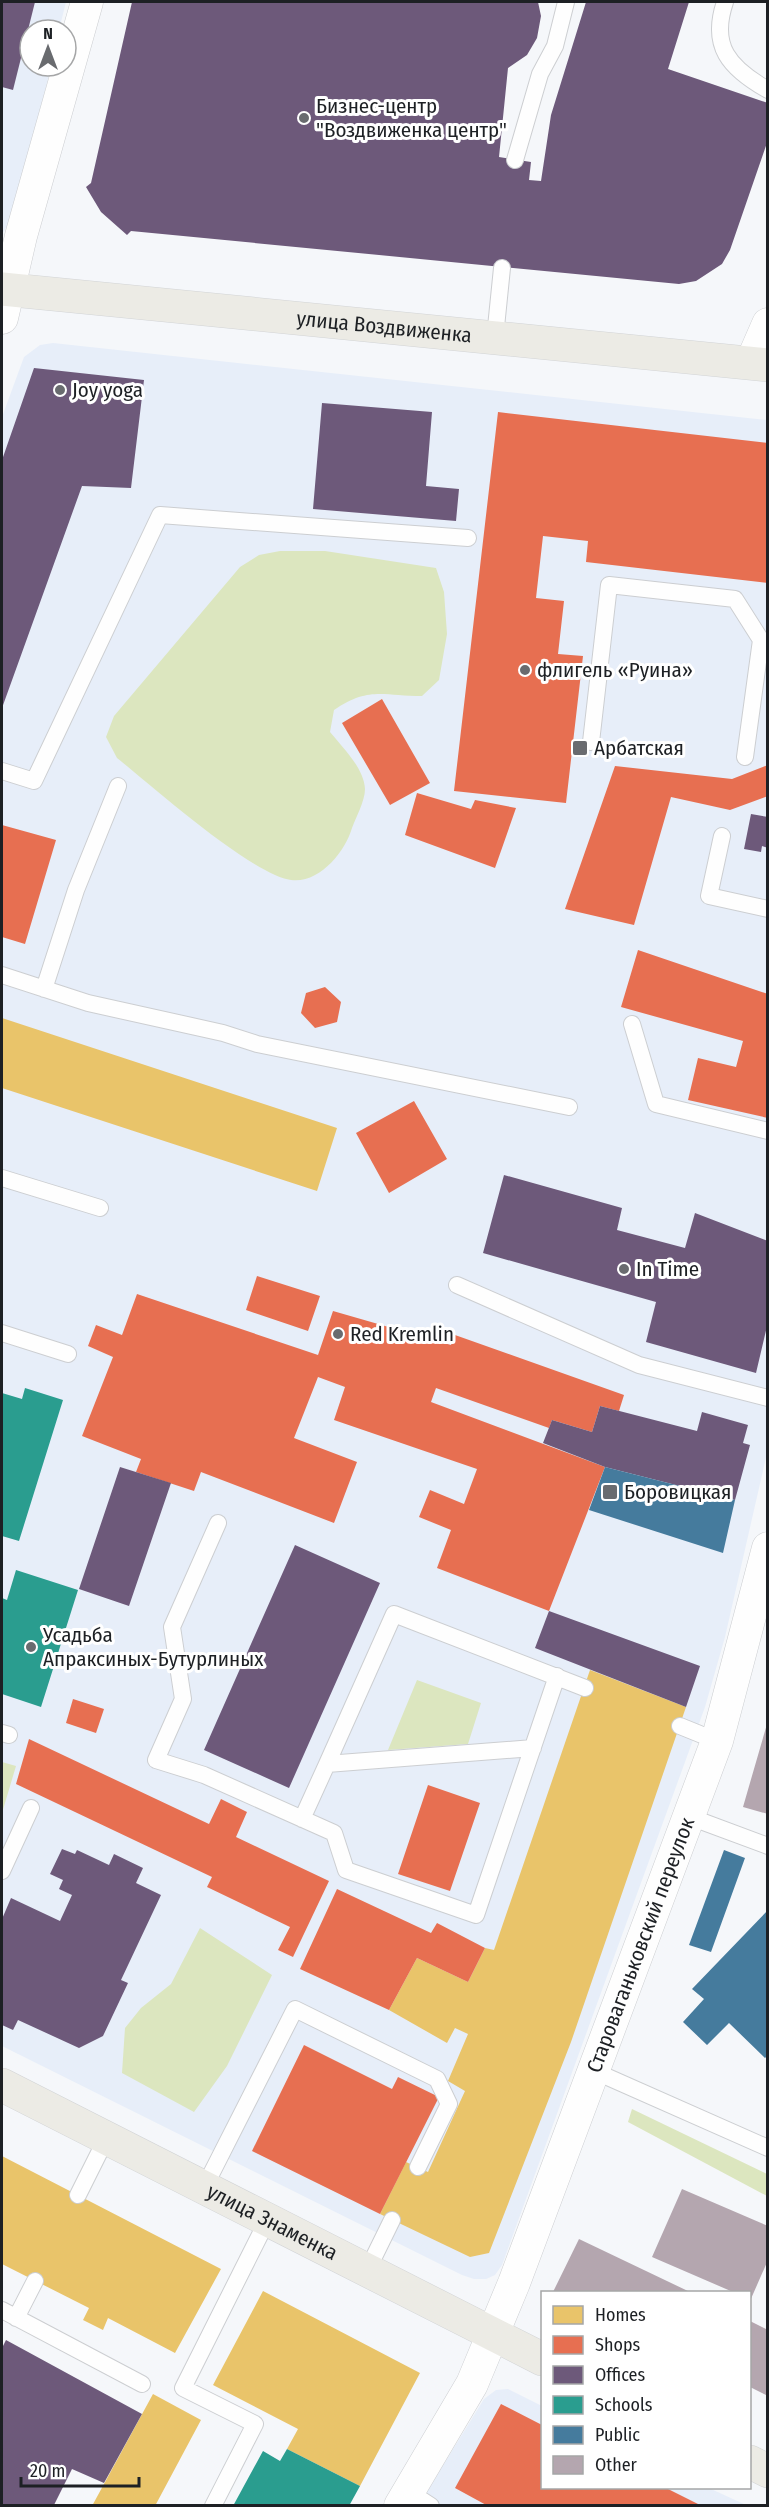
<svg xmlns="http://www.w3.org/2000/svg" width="769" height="2507" font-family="'Fira Sans Condensed',sans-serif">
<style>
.built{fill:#e7eef9}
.green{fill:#dce6bf}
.homes{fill:#e9c46a}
.shops{fill:#e76f51}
.offices{fill:#6d597a}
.schools{fill:#2a9d8f}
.public{fill:#457b9d}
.building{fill:#b4a6af}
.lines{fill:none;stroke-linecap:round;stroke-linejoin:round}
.service-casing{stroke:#ccced1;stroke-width:18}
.minor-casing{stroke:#ccced1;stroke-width:33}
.primary-casing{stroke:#d2d4d6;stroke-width:34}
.service{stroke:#fefefe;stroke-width:16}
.minor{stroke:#fefefe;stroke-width:32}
.primary{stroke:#ecebe5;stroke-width:33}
.poi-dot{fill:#696b6f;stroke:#fff;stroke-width:2}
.labels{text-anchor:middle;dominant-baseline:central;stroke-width:6;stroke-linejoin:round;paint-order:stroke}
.poi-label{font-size:21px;fill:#1d2024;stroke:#fff;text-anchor:start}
.street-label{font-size:21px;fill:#1d2024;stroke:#fff}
</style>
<rect width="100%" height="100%" fill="#f5f7fa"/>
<!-- built -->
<path class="built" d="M2,2H66L59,30H30V66H51L16,212L2,234Z
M53,343L767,420V1453L725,1637L705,1707L502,2265L495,2275L486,2279H474L462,2275L2,2046V417L24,357L40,345Z
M508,2389L542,2406V2488H709L746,2505L418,2506L484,2399L496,2390Z"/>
<!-- green -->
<path class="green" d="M280,551H325L436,568L444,592L447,634L439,680L422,696C383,696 369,686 334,710L330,732C343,748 364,768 365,789C365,801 356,817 352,828C345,852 319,884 291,880C252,875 152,786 117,758L106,737L114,716L240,567L259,555Z
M417,1680L481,1703L468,1744L388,1750Z
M2,1762L16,1766L2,1813Z
M200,1928L272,1975L227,2066L194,2112L122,2073L125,2028L141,2008L171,1984Z
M632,2109L767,2174V2196L628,2122Z"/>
<!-- homes -->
<path class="homes" d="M2,1018L337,1128L317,1191L2,1088Z
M590,1670L686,1707L571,2042L489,2253L470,2257L380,2214L406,2162L428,2172L465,2091L448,2081L468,2034L455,2028L447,2043L389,2010L417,1958L468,1982L485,1948L494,1950Z
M2,2156L221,2269L175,2353L108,2318L103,2330L83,2320L89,2308L2,2264Z
M263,2291L420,2373L360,2486L287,2449L298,2429L213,2385Z
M153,2394L201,2420L155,2506H92Z"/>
<!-- shops -->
<path class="shops" d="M498,412L768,443V583L586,562L588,541L543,536L536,598L564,601L558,654L583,656L566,803L454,791Z
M382,699L430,783L390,805L342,723Z
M768,765V796L730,810L671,797L634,925L565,909L615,766L732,779Z
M417,793L471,809L475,800L516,808L495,868L405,835Z
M2,825L56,840L25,944L2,937Z
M638,950L768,994V1118L688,1100L698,1058L736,1067L743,1041L621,1007Z
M325,987L341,1002L337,1022L315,1028L301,1013L306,993Z
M414,1101L447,1159L389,1193L356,1133Z
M257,1276L320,1296L308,1331L246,1310Z
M137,1294L318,1355L333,1311L451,1345L455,1335L624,1395L619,1411L600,1406L592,1432L552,1420L549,1428L436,1388L431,1402L605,1467L549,1611L437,1568L451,1530L419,1517L430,1490L464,1504L477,1469L334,1420L345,1387L318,1377L294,1438L357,1462L334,1523L201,1472L194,1491L136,1472L141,1459L82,1436L113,1357L88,1346L96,1325L122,1335Z
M73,1699L104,1709L96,1733L66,1723Z
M29,1739L209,1824L221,1799L247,1812L236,1837L329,1881L293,1957L278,1950L290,1927L207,1887L212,1877L16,1784Z
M428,1785L480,1803L450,1891L398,1874Z
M337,1889L431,1933L437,1923L485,1948L468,1982L417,1958L389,2010L300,1969Z
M304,2045L392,2089L398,2077L439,2097L380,2214L252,2151Z
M501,2404L542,2425V2488H666L702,2506H488L455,2488Z"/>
<!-- offices -->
<path class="offices" d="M2,2H35L13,90L2,87Z
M132,2H538L541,16L537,38L527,55L508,68L499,157L531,162L529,180L541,181L551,115L586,2H689L668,69L768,103V140L730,250L722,264L696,281L679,284L131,231L127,235L101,212L86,187L91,183Z
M34,368L144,380L131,488L82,486L2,708V460Z
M322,403L432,412L426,486L459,489L456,521L313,509Z
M751,814L768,817V848L762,846L761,852L744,849Z
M504,1175L622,1208L617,1230L685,1248L695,1213L768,1241V1322L756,1373L646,1342L656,1302L483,1253Z
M600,1406L697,1431L702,1412L748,1425L743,1443L750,1445L735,1500L605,1467L543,1443L552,1420L592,1432Z
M120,1467L171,1483L129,1606L79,1589Z
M295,1545L380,1583L289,1788L204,1750Z
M549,1611L700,1666L686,1707L535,1648Z
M62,1849L75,1854L77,1850L109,1865L114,1854L143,1868L136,1883L161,1895L121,1980L128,1983L103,2036L79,2048L18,2020L13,2030L2,2025V1919L11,1898L60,1921L72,1895L59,1889L63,1880L50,1874Z
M6,2340L142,2414L104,2483L72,2469L54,2505H2V2348Z"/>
<!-- schools -->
<path class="schools" d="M25,1388L63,1400L19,1541L2,1536V1393L22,1399Z
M16,1570L78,1590L41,1707L2,1694V1598L7,1600Z
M287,2449L360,2486L349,2506H233L263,2451L280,2461Z"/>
<!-- public -->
<path class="public" d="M605,1467L735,1500L723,1553L589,1510Z
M724,1850L745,1858L711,1952L689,1945Z
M768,1910V2055L765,2058L729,2023L707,2045L683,2022L704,1999L692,1989Z"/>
<!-- building -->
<path class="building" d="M767,1724H768V1814L743,1807Z
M682,2189L768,2226V2260L750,2301V2292H733L652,2257Z
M579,2239L690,2292H553Z
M750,2321L768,2330V2396L750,2387Z"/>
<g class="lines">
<defs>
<path id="service" d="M725,2C710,46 729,68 768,90
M515,160L540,74L555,46L566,2
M495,337L502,268
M591,742L609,585L735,599L761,640L768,641
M745,757L761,640
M2,771L34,781L160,515L468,538
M722,836L709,896L768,909
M2,975L88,1003L223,1033L257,1044L569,1107
M44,989L76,890L118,786
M632,1024L656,1104L768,1131
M2,1178L100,1208
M457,1285L639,1365L768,1398
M2,1333L68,1354
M218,1523L172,1627L183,1699L156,1760L204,1775L334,1833L346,1870L476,1915L557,1676
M680,1726L717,1741
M2,1733L9,1735
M327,1764L394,1614L585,1688
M690,1817L768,1846
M302,1819L327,1764L533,1748
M2,1871L31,1808
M594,2071L768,2148
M204,2188L295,2009L437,2079L449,2104L418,2167
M78,2195L106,2139
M367,2271L392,2220
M2,2310L142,2384
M16,2318L35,2281
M408,2491L431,2506
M213,2506L255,2424L183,2388L267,2221"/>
<g id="minor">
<path d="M2,318L21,236L87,2"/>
<path d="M751,363L768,324"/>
<path id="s1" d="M400,2506L472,2384L514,2283L717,1741L768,1548"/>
</g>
<g id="primary">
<path id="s2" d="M2,289L768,365"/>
<path id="s3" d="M2,2085L542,2359"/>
<path d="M750,2462L768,2471"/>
</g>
</defs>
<!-- service casing -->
<use href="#service" class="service-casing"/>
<!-- minor casing -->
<use href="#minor" class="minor-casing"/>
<!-- primary casing -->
<use href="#primary" class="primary-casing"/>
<!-- service -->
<use href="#service" class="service"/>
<!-- minor -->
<use href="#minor" class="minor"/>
<!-- primary -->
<use href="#primary" class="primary"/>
</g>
<!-- markers -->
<g class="poi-dot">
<circle cx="304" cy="118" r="6"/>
<circle cx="60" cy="390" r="6"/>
<circle cx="525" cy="670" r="6"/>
<rect x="572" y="740" width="16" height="16" rx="3"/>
<circle cx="624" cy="1269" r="6"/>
<circle cx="338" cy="1334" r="6"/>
<rect x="602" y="1484" width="16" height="16" rx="3"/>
<circle cx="31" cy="1647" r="6"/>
</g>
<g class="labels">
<!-- poi labels -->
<g class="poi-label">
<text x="316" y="106">Бизнес-центр<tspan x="316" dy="24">"Воздвиженка центр"</tspan></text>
<text x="72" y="390">Joy yoga</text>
<text x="537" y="670">флигель «Руина»</text>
<text x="594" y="748">Арбатская</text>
<text x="636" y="1269">In Time</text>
<text x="350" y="1334">Red Kremlin</text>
<text x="624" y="1492">Боровицкая</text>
<text x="43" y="1635">Усадьба<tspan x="43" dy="24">Апраксиных-Бутурлиных</tspan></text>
</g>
<!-- street labels -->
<g class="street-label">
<text stroke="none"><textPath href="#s2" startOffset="384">улица Воздвиженка</textPath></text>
<text stroke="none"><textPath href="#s1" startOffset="612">Староваганьковский переулок</textPath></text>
<text stroke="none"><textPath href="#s3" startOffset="303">улица Знаменка</textPath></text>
</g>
</g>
<!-- border -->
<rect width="769" height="2507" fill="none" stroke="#1d2024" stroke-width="6"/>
<!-- legend -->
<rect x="541" y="2291" width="210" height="198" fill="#ffffff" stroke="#a5a6a7" stroke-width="1.5"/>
<rect x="553" y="2306" width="30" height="18" fill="#e9c46a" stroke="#a5a6a7" stroke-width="1.5"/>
<text x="595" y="2321" font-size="18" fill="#1d2024">Homes</text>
<rect x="553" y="2336" width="30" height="18" fill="#e76f51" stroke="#a5a6a7" stroke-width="1.5"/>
<text x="595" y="2351" font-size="18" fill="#1d2024">Shops</text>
<rect x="553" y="2366" width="30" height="18" fill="#6d597a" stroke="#a5a6a7" stroke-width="1.5"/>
<text x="595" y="2381" font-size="18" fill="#1d2024">Offices</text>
<rect x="553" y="2396" width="30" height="18" fill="#2a9d8f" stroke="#a5a6a7" stroke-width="1.5"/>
<text x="595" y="2411" font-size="18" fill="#1d2024">Schools</text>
<rect x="553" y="2426" width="30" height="18" fill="#457b9d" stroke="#a5a6a7" stroke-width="1.5"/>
<text x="595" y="2441" font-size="18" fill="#1d2024">Public</text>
<rect x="553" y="2456" width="30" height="18" fill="#b4a6af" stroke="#a5a6a7" stroke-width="1.5"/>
<text x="595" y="2471" font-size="18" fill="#1d2024">Other</text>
<!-- north arrow -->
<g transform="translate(48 48)"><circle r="28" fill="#ffffff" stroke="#a5a6a7" stroke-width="1.5"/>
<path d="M0-4.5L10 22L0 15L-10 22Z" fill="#696b6f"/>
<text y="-9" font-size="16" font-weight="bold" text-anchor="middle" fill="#1d2024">N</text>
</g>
<!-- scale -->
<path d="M21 2477v9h118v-9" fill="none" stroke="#1d2024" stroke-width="3"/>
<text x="30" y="2477" font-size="18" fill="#1d2024" stroke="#ffffff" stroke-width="4.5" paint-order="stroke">20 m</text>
</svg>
